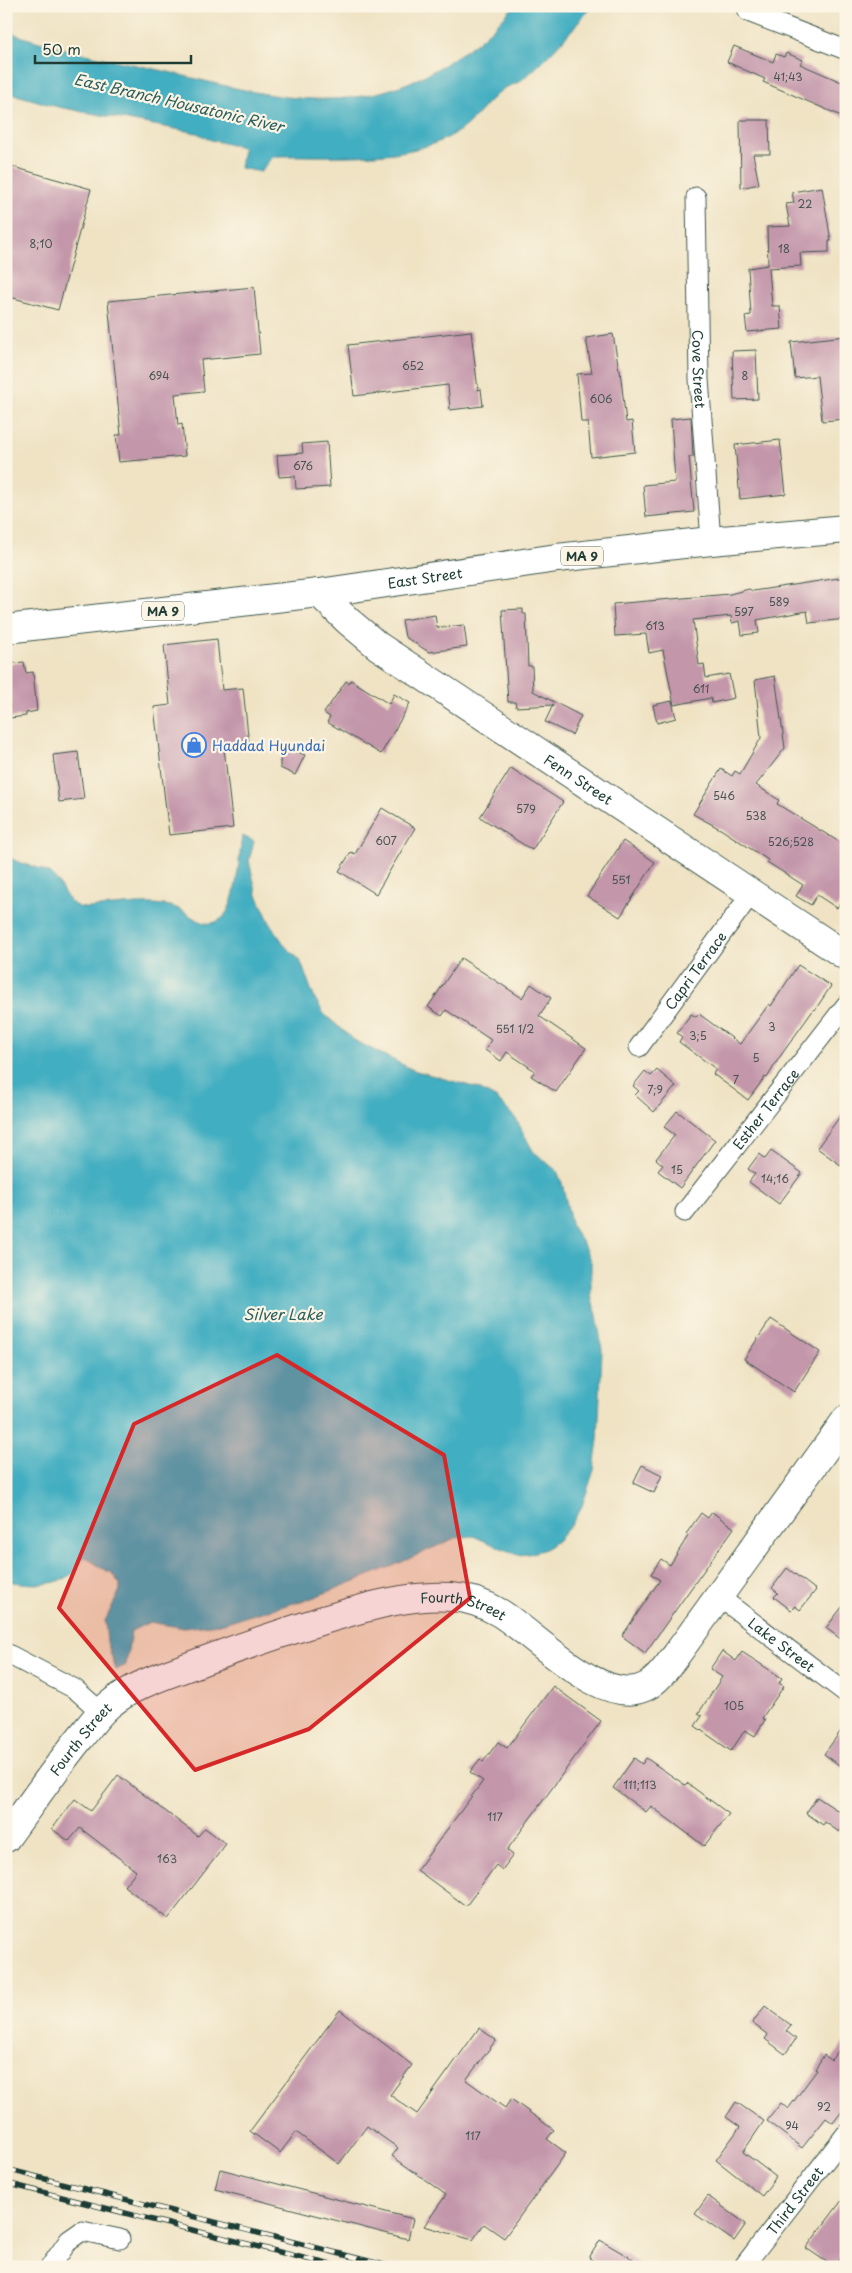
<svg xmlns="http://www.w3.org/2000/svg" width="852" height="2273" font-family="'Playpen Sans',sans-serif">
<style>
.water{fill:#43aec1;stroke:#31767a}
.building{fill:#c396aa}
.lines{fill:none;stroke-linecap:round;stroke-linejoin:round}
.street-casing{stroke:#3e564a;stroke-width:21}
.secondary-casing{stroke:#3e564a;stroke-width:30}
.highway-casing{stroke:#3e564a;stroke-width:30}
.street{stroke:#fff;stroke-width:19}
.secondary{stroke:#fff;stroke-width:28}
.highway{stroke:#fff;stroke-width:28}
.rail-casing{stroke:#1f3d34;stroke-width:5.5}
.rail{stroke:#fcf5e5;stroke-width:4;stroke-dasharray:11;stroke-linecap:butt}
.marked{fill:#d62828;fill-opacity:0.2;stroke:#d62828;stroke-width:4;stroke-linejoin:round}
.labels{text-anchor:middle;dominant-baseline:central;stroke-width:4.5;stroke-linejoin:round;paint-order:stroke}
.number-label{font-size:11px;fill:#485352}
.shield{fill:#fcf5e5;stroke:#617469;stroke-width:1}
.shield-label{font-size:12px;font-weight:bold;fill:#1f3d34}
.street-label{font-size:14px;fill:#1f3d34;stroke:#fcf5e5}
.shop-label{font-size:14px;fill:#366cbe;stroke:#fcf5e5;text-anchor:start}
.water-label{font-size:15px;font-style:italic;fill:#2a5f5e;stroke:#fcf5e5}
</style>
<rect width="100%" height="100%" fill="#fcf5e5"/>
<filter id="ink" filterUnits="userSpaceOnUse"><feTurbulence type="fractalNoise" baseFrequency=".02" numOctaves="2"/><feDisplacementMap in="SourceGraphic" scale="10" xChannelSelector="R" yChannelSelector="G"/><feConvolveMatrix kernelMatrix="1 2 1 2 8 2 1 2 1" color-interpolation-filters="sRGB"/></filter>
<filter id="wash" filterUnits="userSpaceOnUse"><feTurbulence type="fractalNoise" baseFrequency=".0096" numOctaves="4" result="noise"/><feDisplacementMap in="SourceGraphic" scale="20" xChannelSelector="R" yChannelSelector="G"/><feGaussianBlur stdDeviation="1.12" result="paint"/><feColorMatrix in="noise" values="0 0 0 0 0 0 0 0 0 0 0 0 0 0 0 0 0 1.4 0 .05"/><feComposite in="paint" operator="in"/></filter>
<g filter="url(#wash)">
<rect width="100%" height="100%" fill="#efe3c4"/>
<!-- water -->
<path class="water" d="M514,6H592C575,27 539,69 517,83C513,85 507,86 503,89C487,101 476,119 459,131C412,163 334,155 279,156L271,158L261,172L240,168L243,149L241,147L211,140L197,133L58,107L6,92V31C57,50 110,59 164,71C264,95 350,123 445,64C457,56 471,48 482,38C494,28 504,17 514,6Z
M242,836L254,841L249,861L257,895L271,925L286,947L300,960L314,997L324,1014L354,1040L413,1070L477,1088L497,1099L516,1119L533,1151L557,1171L562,1183L572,1227L583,1244L591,1262V1296L597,1315L602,1350L598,1440L594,1470L582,1506L571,1525L558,1540L546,1549L528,1554L518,1555L473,1536L455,1538L393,1566L312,1598L219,1624L184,1628L150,1622L131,1631L126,1665L116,1670L107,1642L105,1621L120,1590V1584L111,1572C100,1570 94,1560 84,1558C80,1563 77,1570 72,1574C55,1588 26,1584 6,1581V854C19,867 36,864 50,874C62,882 65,903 79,907C85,909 93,907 98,907C122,906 146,901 170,906C188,909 202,933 221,919C237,907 239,857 242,836Z"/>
<g id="blocks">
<!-- building -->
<path class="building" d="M734,46L773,62L776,54L784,57L786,53L803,60L800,64L846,84V118L763,82L765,79L727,62Z
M740,120H769L770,154H753L759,184L741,188Z
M6,165L91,189L58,310L6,296Z
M822,187L831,241H829V252L800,253L801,266L769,268L772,306H780L782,329L747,332L745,316L751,315L748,268L768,265L767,227L790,226L786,204L794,203L792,192Z
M254,287L260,354L201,360L204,391L175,394L178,425L182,424L185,456L119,462L116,435H121L108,301Z
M471,331L478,390L481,389L483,406L450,410L448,385L354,396L348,345Z
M613,334L619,370H620L626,422L632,421L635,452L591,457L588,422H581L577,374L592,373L586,338Z
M846,336V419L822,421L817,376L795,378L791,342Z
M756,350L758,399L734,400L732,351Z
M691,417L693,457H689L694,512L646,517L643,485L675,482L671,419Z
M780,440L786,494L740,499L735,445Z
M327,442L330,487L296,489L295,476L279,477L277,455L303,453L302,444Z
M846,577V619L809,623L807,611L757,620L759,633L742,635L740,621L732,623L731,616L693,620L699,665L704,664L706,678L729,674L734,698L712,703L711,698L674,705L663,650L649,653L646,634L615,636L613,604L730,594L749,589L753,591Z
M523,609V614H526L528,666H532L533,691L581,716L572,735L545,722L553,705L516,707L515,702H508L502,610Z
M435,615L437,628L464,625L467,647L429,652L405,637L402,620Z
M217,639L222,690L243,688L249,745L224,748L233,828L169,835L154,707L170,705L164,645Z
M24,662L26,673L33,672L37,711L26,713V716L10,718L6,664Z
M775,676L785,748L756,785L779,800L777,804L846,846V894L837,908L817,895L811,905L796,896L803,885L767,862L768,860L722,830L693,814L721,769L732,776L735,771L740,774L761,738L755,680Z
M351,680L389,704L394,694L410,703L381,754L327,722L330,717L324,713L346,681L349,683Z
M672,701L676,718L657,723L653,705Z
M286,747L305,755L295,775L280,768V761Z
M78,752L84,799L59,802L53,755Z
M511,768L563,802L532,850L480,817Z
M382,808L415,828L376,894L339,871L351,852L355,854Z
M623,841L655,862L620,917L587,896Z
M461,958L522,998L531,984L551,998L539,1016L586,1048L556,1092L531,1076L535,1071L507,1052L501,1061L485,1050L491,1040L446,1010L442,1016L428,1007Z
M798,965L831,986L815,1010L814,1009L779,1058L767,1078L765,1077L748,1100L713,1074L716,1069L679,1042L682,1037L677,1033L691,1014L696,1017L699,1014L740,1044L769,1004L771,1006Z
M657,1070L676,1086L654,1112L635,1095L639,1091L633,1086L645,1071L651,1076Z
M846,1108V1169L817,1148Z
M677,1111L715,1140L680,1188L658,1171L663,1165L656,1159L675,1135L664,1127Z
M771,1151L802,1173L779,1204L749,1182L755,1174L748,1169L759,1154L765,1159Z
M771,1319L820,1352L794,1392L744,1359Z
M642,1465L662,1475L654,1493L633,1483Z
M712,1512L734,1528L645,1653L622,1636L660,1580L651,1574L661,1559L670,1565L688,1536L686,1534L701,1513L708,1518Z
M787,1568L816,1590L800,1610L795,1606L791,1610L774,1597L778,1593L772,1588Z
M846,1602V1643L826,1628Z
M722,1651L736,1661L742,1652L782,1678L779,1683L784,1686L762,1718L765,1720L755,1736L745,1730L731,1751L695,1726L702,1716L698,1714L722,1677L710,1669Z
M553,1686L601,1721L507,1850L513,1855L502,1870L496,1865L466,1906L417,1870L483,1781L470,1772L480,1759L483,1762L498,1742L507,1748Z
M846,1724V1770L824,1754Z
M634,1758L642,1764L646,1758L685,1785L687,1783L729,1814L704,1846L651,1806L646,1812L613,1788Z
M118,1775L198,1836L205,1828L226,1844L168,1919L124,1886L136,1871L80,1828L69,1841L52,1829L75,1799L91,1811Z
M817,1797L846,1816V1822L839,1832L825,1822L823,1825L806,1813Z
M765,2006L791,2025L786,2031L796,2039L785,2054L765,2039L768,2035L752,2023Z
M340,2010L412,2065L390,2095L417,2114L479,2028L496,2040L466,2080L505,2108L511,2099L554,2130L547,2139L566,2153L504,2238L484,2224L473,2240L424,2226L446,2195L392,2156L398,2148L367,2126L339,2164L296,2132L280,2153L250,2131Z
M846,2041V2106L833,2123L826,2118L802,2148L767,2121L781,2103L788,2109L817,2070L815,2069L824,2055L831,2060Z
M736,2102L764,2121L743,2152L776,2177L762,2196L716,2160L740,2127L726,2117Z
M220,2169L413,2219L408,2239L215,2189Z
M846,2195V2249L834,2267L806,2248Z
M708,2196L746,2224L734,2241L695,2214Z
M600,2240L646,2267H603L589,2258Z"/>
</g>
</g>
<g filter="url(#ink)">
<use href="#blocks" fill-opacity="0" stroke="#3e564a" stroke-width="1"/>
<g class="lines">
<defs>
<g id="street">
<path d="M748,12L846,50"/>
<path id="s1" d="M696,197L699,379L711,541"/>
<path id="s2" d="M639,1047L751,894"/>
<path id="s3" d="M685,1212L846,1005"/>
<path id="s4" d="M718,1596L846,1693"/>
<path d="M6,1653L75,1689L101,1712"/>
<path d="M50,2267L69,2240L82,2231L120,2239"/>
<path id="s5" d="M743,2267L846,2134"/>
</g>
<g id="secondary">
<path id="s6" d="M319,593L348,621L378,646L846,956"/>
<path id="s7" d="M6,1838C31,1804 54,1770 80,1738C89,1727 98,1714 109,1705C135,1683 172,1673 203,1661C241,1647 279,1634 317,1622C360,1609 406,1594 451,1597C468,1598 485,1604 500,1613C536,1635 604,1710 647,1686C660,1679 668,1665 677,1654L846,1420"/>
</g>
<g id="highway">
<path id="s8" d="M6,629L319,593L557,558L711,541L846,529"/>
</g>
</defs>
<!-- street casing -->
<use href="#street" class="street-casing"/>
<!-- secondary casing -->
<use href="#secondary" class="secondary-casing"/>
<!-- highway casing -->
<use href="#highway" class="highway-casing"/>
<!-- street -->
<use href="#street" class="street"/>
<!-- secondary -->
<use href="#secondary" class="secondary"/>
<!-- highway -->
<use href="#highway" class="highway"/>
<defs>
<path id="rail" d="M6,2169L392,2267
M6,2183L339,2267"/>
</defs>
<!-- rail casing -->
<use href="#rail" class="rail-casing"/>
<!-- rail -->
<use href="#rail" class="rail"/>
</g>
</g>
<!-- marked area -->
<path class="marked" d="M277,1355L444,1455L470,1598L309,1729L195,1770L59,1608L134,1424Z"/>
<!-- icons -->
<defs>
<symbol id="shop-ring" viewBox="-11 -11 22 22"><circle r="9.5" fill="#fcf5e5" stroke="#3f7fe0" stroke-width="1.5"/><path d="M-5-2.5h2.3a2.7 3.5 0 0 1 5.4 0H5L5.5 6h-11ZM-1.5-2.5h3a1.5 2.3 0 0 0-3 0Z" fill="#3f7fe0"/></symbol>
</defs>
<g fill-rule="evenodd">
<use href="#shop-ring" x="180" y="731" width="28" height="28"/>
</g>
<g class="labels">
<!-- number labels -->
<g class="number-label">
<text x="788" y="76">41;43</text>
<text x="805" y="203">22</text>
<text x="41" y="243">8;10</text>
<text x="784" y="248">18</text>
<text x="413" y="365">652</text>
<text x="159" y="375">694</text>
<text x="745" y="375">8</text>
<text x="601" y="398">606</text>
<text x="303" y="465">676</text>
<text x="779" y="601">589</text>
<text x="744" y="611">597</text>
<text x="655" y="625">613</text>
<text x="701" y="688">611</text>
<text x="724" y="795">546</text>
<text x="526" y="808">579</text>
<text x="756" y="815">538</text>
<text x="386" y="840">607</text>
<text x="791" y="841">526;528</text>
<text x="621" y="879">551</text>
<text x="772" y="1026">3</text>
<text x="515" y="1028">551 1/2</text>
<text x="698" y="1035">3;5</text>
<text x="756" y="1057">5</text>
<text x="736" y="1079">7</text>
<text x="655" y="1089">7;9</text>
<text x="677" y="1169">15</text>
<text x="775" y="1178">14;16</text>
<text x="734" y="1705">105</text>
<text x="640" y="1784">111;113</text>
<text x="495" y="1816">117</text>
<text x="167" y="1858">163</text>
<text x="824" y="2106">92</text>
<text x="792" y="2125">94</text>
<text x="473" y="2135">117</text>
</g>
<!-- shield labels -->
<g class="shield">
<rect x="561" y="546.5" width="42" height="19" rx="4"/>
<rect x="142" y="601.5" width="42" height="19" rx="4"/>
</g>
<g class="shield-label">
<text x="582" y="556">MA 9</text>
<text x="163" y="611">MA 9</text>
</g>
<!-- street labels -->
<g class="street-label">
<text stroke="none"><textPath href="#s1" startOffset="172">Cove Street</textPath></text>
<text stroke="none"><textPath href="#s8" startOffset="422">East Street</textPath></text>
<text stroke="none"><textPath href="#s6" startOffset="320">Fenn Street</textPath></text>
<text stroke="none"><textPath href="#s2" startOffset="95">Capri Terrace</textPath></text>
<text stroke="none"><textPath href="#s3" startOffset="131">Esther Terrace</textPath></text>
<text stroke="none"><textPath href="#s7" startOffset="544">Fourth Street</textPath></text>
<text stroke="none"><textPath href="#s4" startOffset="80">Lake Street</textPath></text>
<text stroke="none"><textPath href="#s7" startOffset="124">Fourth Street</textPath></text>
<text stroke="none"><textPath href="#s5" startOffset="84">Third Street</textPath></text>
</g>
<!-- shop labels -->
<g class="shop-label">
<text x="212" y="745">Haddad Hyundai</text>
</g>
<!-- water labels -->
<g class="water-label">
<text transform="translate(179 102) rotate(13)">East Branch Housatonic River</text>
<text x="283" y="1313">Silver Lake</text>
</g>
</g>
<!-- margin -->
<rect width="852" height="2273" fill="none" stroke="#fcf5e5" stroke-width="25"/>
<!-- scale -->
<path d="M35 55v8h156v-8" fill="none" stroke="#1f3d34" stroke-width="2.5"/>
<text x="42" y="55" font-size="15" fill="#1f3d34" stroke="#fcf5e5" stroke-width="4" paint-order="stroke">50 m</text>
</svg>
